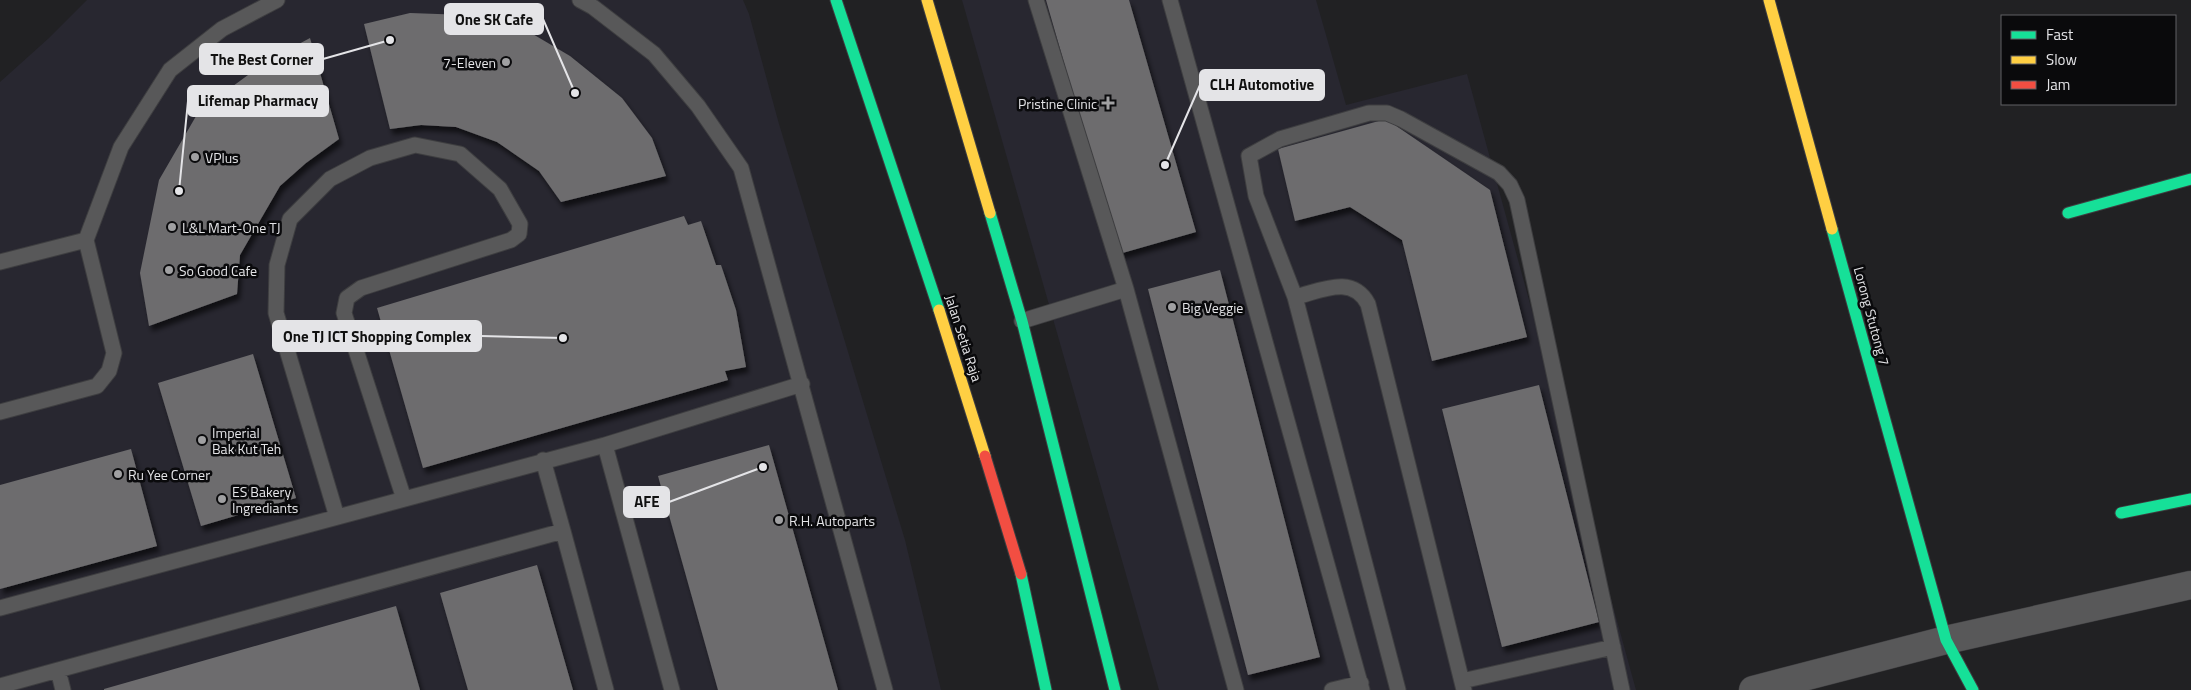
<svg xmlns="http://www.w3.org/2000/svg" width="2191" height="690" font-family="'Titillium Web',sans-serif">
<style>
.built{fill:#282730}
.building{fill:#6d6c6e;filter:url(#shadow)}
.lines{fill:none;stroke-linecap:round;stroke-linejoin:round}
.lane-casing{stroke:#3e3e40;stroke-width:17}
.street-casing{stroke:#3e3e40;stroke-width:29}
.fast-casing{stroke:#3e3e40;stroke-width:13}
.slow-casing{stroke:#3e3e40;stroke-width:13}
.jam-casing{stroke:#3e3e40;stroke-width:13}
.lane{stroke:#585859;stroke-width:15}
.street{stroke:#585859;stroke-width:28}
.fast{stroke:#16e098;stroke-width:11}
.slow{stroke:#ffcf43;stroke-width:11}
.jam{stroke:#f24e42;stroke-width:11}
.poi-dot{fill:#a0a0a2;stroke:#0a0a0c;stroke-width:2}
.labels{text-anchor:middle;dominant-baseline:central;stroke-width:5;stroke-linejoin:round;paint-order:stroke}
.poi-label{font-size:14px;fill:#e4e4e7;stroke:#0a0a0c;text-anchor:start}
.street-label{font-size:14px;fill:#e4e4e7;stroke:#0a0a0c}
.leader{fill:none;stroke:#e4e4e7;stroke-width:2}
.callout-dot{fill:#e4e4e7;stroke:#0a0a0c;stroke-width:2}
.callout{fill:#e4e4e7;stroke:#e4e4e7;stroke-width:2}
.callout-label{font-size:15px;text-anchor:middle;font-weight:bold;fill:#111}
</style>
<defs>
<filter id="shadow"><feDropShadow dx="3" dy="5.5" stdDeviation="2.5" flood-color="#0009"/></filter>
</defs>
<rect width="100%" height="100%" fill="#212123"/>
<!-- built -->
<path class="built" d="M87,0H743L749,14L779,124L905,540L941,690H0V82L49,38Z
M962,0H1316L1346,105L1467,74L1636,690H1159Z"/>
<!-- building -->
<path class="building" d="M1046,0H1129L1196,232L1119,254Z
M410,13L465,15L514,23L570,56L622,98L652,138L666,176L561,202L539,171L497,142L456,127L421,125L390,129L364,24Z
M310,38L339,139L306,163L280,186L240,255L237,294L149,326L140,273L159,180L199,111L267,61Z
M1386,119L1490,190L1527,337L1432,361L1402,240L1350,207L1295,221L1278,149Z
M684,216L688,225L701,221L716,265H721L736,310L746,367L725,371L728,380L423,468L377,308Z
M1220,270L1320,657L1248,675L1148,289Z
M253,354L296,498L201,526L158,383Z
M1539,385L1599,622L1502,647L1442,409Z
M769,445L838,690H718L658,476Z
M131,449L157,546L0,589V485Z
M537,565L573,690H468L440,593Z
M396,606L420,690H104V689Z"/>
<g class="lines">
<defs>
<path id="lane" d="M580,0L593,7L654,54L698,106L741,168L885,690
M1036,0L1126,289L1236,690
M1170,0L1362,690
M0,262L86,240
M1295,297C1321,291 1352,274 1368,304L1464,690
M1022,321L1126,289
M0,412L97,386L109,371L114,353L86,240L121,147L170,70L222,29L277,0
M605,445L672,690
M543,460L563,531
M337,517L276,313L277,265L290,219L330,179L370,158L415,145L460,154L500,189L520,224L519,234L511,240L361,288L347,298L344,313L404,499
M0,608L605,445L802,384
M58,670L63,690
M1462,681L1613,647
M0,686L563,531L606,690
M1332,690L1361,683
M1398,690L1295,297L1256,196L1249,156L1280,139L1369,113H1387L1401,119L1499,173L1510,185L1517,200L1622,690"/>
<path id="street" d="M1753,690L1946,640L2191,585"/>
<path id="fast" d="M836,0L939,310
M990,213L1022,321L1115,690
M2068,213L2191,179
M1832,229L1946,640L1973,690
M2121,513L2191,499
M1021,574L1046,690"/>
<path id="slow" d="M927,0L990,213
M1769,0L1832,229
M939,310L985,456"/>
<path id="jam" d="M985,456L1021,574"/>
</defs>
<!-- lane casing -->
<use href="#lane" class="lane-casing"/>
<!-- street casing -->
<use href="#street" class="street-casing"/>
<!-- fast casing -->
<use href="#fast" class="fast-casing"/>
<!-- slow casing -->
<use href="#slow" class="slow-casing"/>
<!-- jam casing -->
<use href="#jam" class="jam-casing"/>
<!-- lane -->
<use href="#lane" class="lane"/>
<!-- street -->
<use href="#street" class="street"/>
<!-- fast -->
<use href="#fast" class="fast"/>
<!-- slow -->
<use href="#slow" class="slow"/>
<!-- jam -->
<use href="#jam" class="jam"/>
</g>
<!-- markers -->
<g class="poi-dot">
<circle cx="506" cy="62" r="5"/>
<path d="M1105.5 95.5h5v5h5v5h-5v5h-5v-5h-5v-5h5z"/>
<circle cx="195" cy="157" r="5"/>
<circle cx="172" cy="227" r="5"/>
<circle cx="169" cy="270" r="5"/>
<circle cx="1172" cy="307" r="5"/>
<circle cx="202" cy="440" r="5"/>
<circle cx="118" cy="474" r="5"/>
<circle cx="222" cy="499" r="5"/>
<circle cx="779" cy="520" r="5"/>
</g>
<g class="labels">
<!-- poi labels -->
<g class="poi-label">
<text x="496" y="62" text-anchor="end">7-Eleven</text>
<text x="1097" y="103" text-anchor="end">Pristine Clinic</text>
<text x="205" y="157">VPlus</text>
<text x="182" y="227">L&amp;L Mart-One TJ</text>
<text x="179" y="270">So Good Cafe</text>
<text x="1182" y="307">Big Veggie</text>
<text x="212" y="432">Imperial<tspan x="212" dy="16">Bak Kut Teh</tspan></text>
<text x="128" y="474">Ru Yee Corner</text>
<text x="232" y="491">ES Bakery<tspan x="232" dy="16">Ingrediants</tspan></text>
<text x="789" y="520">R.H. Autoparts</text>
</g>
<!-- street labels -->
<g class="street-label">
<text transform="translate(1872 316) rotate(75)">Lorong Stutong 7</text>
<text transform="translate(964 338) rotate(72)">Jalan Setia Raja</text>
</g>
</g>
<!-- callouts -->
<path class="leader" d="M575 93L543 19M390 40L323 59M1165 165L1200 85M179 191L188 101M563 338L481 336M763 467L669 502"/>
<g class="callout-dot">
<circle cx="575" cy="93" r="5"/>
<circle cx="390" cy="40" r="5"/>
<circle cx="1165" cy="165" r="5"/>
<circle cx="179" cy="191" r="5"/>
<circle cx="563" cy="338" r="5"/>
<circle cx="763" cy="467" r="5"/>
</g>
<g class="callout">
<rect x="445" y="4" width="98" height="30" rx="5"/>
<rect x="200" y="44" width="123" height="30" rx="5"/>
<rect x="1200" y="70" width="124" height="30" rx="5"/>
<rect x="188" y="86" width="140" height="30" rx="5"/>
<rect x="273" y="321" width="208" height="30" rx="5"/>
<rect x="624" y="487" width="45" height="30" rx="5"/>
</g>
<g class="callout-label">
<text x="494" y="25">One SK Cafe</text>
<text x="262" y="65">The Best Corner</text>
<text x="1262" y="90">CLH Automotive</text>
<text x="258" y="106">Lifemap Pharmacy</text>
<text x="377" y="342">One TJ ICT Shopping Complex</text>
<text x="647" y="507">AFE</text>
</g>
<!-- legend -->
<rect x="2001" y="15" width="175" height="90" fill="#0a0a0c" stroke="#616164"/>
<rect x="2011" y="31" width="25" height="8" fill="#16e098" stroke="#616164"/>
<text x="2046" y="40" font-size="15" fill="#e4e4e7">Fast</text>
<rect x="2011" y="56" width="25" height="8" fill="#ffcf43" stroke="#616164"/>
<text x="2046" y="65" font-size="15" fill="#e4e4e7">Slow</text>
<rect x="2011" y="81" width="25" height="8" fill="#f24e42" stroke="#616164"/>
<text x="2046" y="90" font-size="15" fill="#e4e4e7">Jam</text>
</svg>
